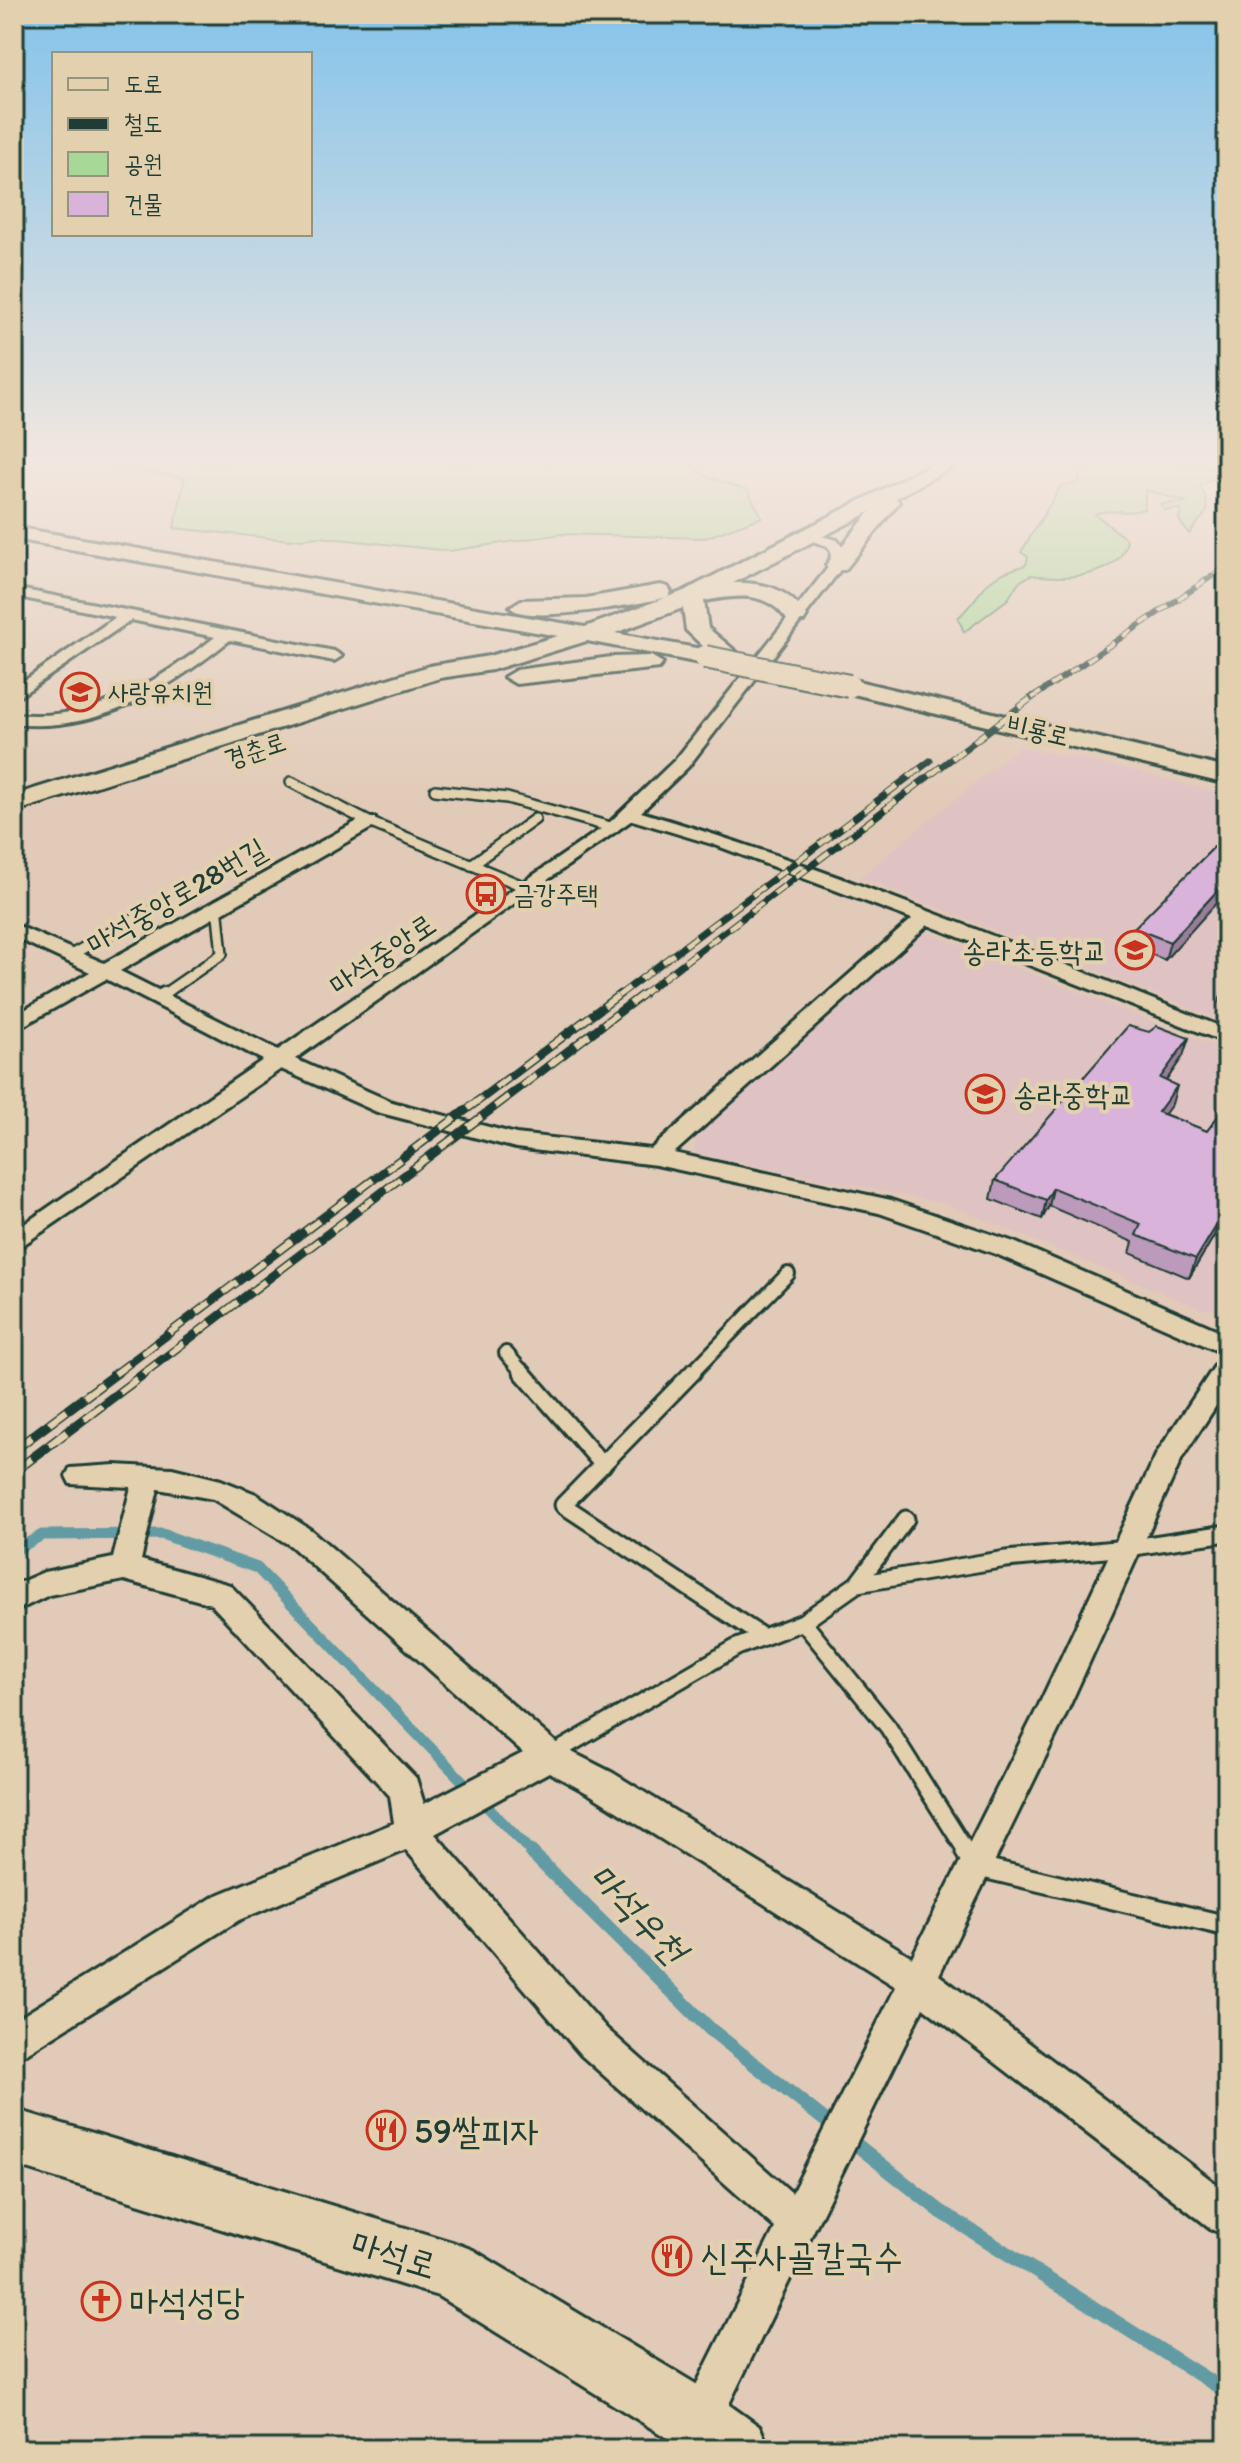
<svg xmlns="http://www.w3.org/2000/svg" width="1241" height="2463" font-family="Itim,'Poor Story',sans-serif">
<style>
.built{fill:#dfc3c2}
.green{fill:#a8d898;stroke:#648a66;stroke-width:2}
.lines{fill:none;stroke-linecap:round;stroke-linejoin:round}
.stream-far1{stroke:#629ba4;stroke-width:11}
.stream{stroke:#629ba4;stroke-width:14}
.lane-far3-casing{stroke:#1f3d34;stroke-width:14}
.lane-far2-casing{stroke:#1f3d34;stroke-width:18}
.lane-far1-casing{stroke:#1f3d34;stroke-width:21}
.lane-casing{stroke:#1f3d34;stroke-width:25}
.street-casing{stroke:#1f3d34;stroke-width:6}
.secondary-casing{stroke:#1f3d34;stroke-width:6}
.lane-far3{stroke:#e3d0ae;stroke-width:9}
.lane-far2{stroke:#e3d0ae;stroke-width:12}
.lane-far1{stroke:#e3d0ae;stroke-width:15}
.lane{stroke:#e3d0ae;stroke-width:19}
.street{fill:#e3d0ae;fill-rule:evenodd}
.secondary{fill:#e3d0ae;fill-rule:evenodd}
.rail-far3-casing{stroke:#1f3d34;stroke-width:6}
.rail-far2-casing{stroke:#1f3d34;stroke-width:7}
.rail-far1-casing{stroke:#1f3d34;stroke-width:9}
.rail-casing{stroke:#1f3d34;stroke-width:10}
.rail-far3{stroke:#e3d0ae;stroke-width:4;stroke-dasharray:11;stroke-linecap:butt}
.rail-far2{stroke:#e3d0ae;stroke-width:5;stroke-dasharray:14;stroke-linecap:butt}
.rail-far1{stroke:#e3d0ae;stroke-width:6;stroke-dasharray:17;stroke-linecap:butt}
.rail{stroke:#e3d0ae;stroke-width:7;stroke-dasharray:22;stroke-linecap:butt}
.secondary-bridge-casing{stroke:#1f3d34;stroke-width:26;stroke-linecap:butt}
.secondary-bridge{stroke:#e3d0ae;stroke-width:22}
.wall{fill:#bb9abc;stroke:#1f3d34;stroke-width:2}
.shaded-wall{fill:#997d99;stroke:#1f3d34;stroke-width:2}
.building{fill:#dab3db;stroke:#1f3d34;stroke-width:2}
.labels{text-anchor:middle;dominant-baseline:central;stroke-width:8;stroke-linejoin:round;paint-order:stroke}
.far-poi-label{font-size:26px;fill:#1f3d34;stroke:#e3d0ae;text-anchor:start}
.far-street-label{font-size:26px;fill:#1f3d34;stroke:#e3d0ae}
.street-label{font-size:30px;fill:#1f3d34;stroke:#e3d0ae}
.poi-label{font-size:30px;fill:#1f3d34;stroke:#e3d0ae;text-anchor:end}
.near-poi-label{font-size:36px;fill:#1f3d34;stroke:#e3d0ae;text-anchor:start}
.near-street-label{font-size:36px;fill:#1f3d34;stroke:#e3d0ae}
.near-water-label{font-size:38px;font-style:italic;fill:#25453d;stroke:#e3d0ae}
</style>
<rect width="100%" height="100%" fill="#e1cab7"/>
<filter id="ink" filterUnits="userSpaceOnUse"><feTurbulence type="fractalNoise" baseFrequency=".0125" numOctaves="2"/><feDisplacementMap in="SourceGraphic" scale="16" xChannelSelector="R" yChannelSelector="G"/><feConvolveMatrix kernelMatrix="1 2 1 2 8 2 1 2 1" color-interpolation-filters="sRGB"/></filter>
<g filter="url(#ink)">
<!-- built -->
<path class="built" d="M1019,747L1126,769L1227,795V1023L860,877Z
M926,931L1227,1051V1308L1202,1309L946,1204L696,1154L694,1138Z"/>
<!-- green -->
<path class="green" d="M95,463H689L703,475L747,490L762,517L705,538L561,534L450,551L319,537L289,540L174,528L185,478Z
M1099,463H1196L1224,473L1200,486L1206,498L1207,511L1189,534L1179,520L1181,509L1164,510L1161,504L1187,502L1146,490L1144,509C1127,516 1112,507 1095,514L1127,540C1121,580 1061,579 1031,575L1018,583L1008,599L964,632L958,618C990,587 978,579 1026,565L1028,557L1021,552L1061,486L1078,483L1080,475Z"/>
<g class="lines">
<!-- stream-far1 -->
<path class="stream-far1" d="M14,1551L42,1535L162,1534L257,1568L533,1854"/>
<!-- stream -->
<path class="stream" d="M531,1852L710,2029L836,2129
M848,2138L940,2211L1227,2392"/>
<defs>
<path id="lane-far3" d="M291,782L369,822L530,889
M435,790L507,798L614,828
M471,865L535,819
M71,955L163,903
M161,996L222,954L217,905"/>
<path id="lane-far2" d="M158,998L164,994
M506,1353L524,1374
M691,1374L788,1274"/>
<path id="lane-far1" d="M522,1372L603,1465
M693,1372L563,1505L763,1637
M857,1584L1006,1559L1127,1548L1227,1533
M803,1622L888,1727L968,1854
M551,1755L737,1647L803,1622L857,1584L906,1519"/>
<path id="lane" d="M966,1852L975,1866L1227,1926"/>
<path id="street" d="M801,531L837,540L845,551L844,565L688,767L641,812C841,871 1034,953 1227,1029V1043L928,925L674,1153L891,1200L1014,1242L1227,1334V1355L996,1254L879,1213L656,1165L516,1148L377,1112L281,1069L14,1251V1231L263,1060L106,979L14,1031V1016L90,972L14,937V924L104,963L363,818H375V826L120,971L278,1050L608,824L676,759L830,565L831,551L827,546L801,537ZM632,820L715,845L912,919L651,1149L516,1134L392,1102L295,1059Z
M14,588L334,651L342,656L334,661L230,640C166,691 99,733 14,724V714C93,722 155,684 215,637L131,620L14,700V688L116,617L14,596Z
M1227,1358V1389L1182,1458L1060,1727L939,1975L1227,2192V2235L1213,2230L923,2007L707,2449H664L775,2228L581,2055L406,1850L239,1920L14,2061V2021L215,1896L394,1823L390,1796L211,1604L124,1580L49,1595L14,1612V1585L44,1572L113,1558L131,1487L70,1484L66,1476L70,1468L115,1465L172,1468L221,1480L256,1494L311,1530L560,1746L613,1773L912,1957L1038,1707L1157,1453L1218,1361ZM158,1489L213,1499L291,1546L523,1753L424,1804L416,1778L230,1585L141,1560ZM549,1772L591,1795L896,1987L792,2193L607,2029L435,1834Z"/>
<path id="secondary" d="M934,463H959L896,498L899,502L896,506L845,570H829L826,565L870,512L733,583C766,582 788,589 807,616L804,621H788C767,590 737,595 704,601L708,628L740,655L744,660L740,665H724L716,658L705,664L587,641L492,670L440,678L14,812V795L429,666L489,656L558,636L14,539V527L585,627L684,591ZM683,608L686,630L707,650L615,633Z
M660,585L668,587L671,592L668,597C643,603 525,626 510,607L521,600L586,598Z
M651,656L663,663L659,668L516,684L504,677L516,670L611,657Z
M849,679L1227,768V784L841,691L837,686Z
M14,2109L452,2242L473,2250L721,2399L760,2427L769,2449H685L438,2296L14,2165Z"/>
</defs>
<!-- lane-far3 casing -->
<use href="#lane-far3" class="lane-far3-casing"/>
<!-- lane-far2 casing -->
<use href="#lane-far2" class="lane-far2-casing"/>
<!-- lane-far1 casing -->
<use href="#lane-far1" class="lane-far1-casing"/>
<!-- lane casing -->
<use href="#lane" class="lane-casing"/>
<!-- street casing -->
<use href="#street" class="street-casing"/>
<!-- secondary casing -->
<use href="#secondary" class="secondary-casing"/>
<!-- lane-far3 -->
<use href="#lane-far3" class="lane-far3"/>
<!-- lane-far2 -->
<use href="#lane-far2" class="lane-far2"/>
<!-- lane-far1 -->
<use href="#lane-far1" class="lane-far1"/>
<!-- lane -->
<use href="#lane" class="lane"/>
<!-- street -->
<use href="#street" class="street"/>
<!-- secondary -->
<use href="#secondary" class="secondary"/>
<defs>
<path id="rail-far3" d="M1032,698L1227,566"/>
<path id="rail-far2" d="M618,996L930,761
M640,996L1034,696"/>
<path id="rail-far1" d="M115,1374L620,994
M143,1374L643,994"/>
<path id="rail" d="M14,1450L118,1372
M14,1472L146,1372"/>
</defs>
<!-- rail-far3 casing -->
<use href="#rail-far3" class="rail-far3-casing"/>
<!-- rail-far2 casing -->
<use href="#rail-far2" class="rail-far2-casing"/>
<!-- rail-far1 casing -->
<use href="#rail-far1" class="rail-far1-casing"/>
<!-- rail casing -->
<use href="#rail" class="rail-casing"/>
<!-- rail-far3 -->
<use href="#rail-far3" class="rail-far3"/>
<!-- rail-far2 -->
<use href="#rail-far2" class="rail-far2"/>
<!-- rail-far1 -->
<use href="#rail-far1" class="rail-far1"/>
<!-- rail -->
<use href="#rail" class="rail"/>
<defs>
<path id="secondary-bridge" d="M705,657L849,686"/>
</defs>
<!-- secondary-bridge casing -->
<use href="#secondary-bridge" class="secondary-bridge-casing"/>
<!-- secondary-bridge -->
<use href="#secondary-bridge" class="secondary-bridge"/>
</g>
<!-- wall -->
<path class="wall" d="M1227,834L1165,960L1130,946L1134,928Z
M1227,981V1005L1219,1002L1225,984Z
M1183,1056L1166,1081L1172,1104L1164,1114L1207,1131L1227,1104V1241L1214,1236L1189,1278L1130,1253L1133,1242L1049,1206L1042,1219L991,1199L995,1180Z"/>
<!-- shaded-wall -->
<path class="shaded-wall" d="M1227,880V891L1165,960L1170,942Z
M1189,1038L1183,1056L1155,1097L1160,1078Z
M1177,1086L1172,1104L1153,1130L1158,1112Z
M1053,1188L1049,1206L1042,1219L1046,1200Z
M1221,1218L1214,1236L1189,1278L1196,1259Z"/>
<!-- building -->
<path class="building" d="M1227,834V880L1170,942L1134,928Z
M1128,1026L1149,1032L1157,1026L1189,1038L1160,1078L1177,1086L1158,1112L1207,1131L1227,1104V1220L1221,1218L1196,1259L1136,1235L1141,1224L1053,1188L1046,1200L995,1180Z"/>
</g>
<!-- sky -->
<linearGradient id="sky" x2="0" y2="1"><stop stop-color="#84c3ea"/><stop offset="0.57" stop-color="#f2e7df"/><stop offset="1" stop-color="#f2e7df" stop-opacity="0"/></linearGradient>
<rect width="1241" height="808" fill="url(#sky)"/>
<!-- icons -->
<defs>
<symbol id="school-ring" viewBox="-11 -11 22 22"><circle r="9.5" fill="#e3d0ae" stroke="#c8321e" stroke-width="1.5"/><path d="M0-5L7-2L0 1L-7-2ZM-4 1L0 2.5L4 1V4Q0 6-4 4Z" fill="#c8321e"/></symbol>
<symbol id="bus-ring" viewBox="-11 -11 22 22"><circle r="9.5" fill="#e3d0ae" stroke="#c8321e" stroke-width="1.5"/><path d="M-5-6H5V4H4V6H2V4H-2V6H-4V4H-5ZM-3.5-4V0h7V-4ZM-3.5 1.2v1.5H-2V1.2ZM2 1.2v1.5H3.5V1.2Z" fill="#c8321e"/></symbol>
<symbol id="restaurant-ring" viewBox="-11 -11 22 22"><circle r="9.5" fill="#e3d0ae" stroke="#c8321e" stroke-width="1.5"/><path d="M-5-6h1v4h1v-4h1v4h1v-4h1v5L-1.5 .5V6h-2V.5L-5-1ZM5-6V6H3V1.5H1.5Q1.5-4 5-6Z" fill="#c8321e"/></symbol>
<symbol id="church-ring" viewBox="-11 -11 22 22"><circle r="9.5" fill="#e3d0ae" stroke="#c8321e" stroke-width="1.5"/><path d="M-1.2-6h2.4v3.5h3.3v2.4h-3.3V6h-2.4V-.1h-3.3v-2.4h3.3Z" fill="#c8321e"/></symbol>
</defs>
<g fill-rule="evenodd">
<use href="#school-ring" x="58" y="670" width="44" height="44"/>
<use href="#bus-ring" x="464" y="872" width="44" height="44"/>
<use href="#school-ring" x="1113" y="928" width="44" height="44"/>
<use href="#school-ring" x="963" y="1072" width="44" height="44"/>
<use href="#restaurant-ring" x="364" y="2108" width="44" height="44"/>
<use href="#restaurant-ring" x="650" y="2234" width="44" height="44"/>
<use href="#church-ring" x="79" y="2279" width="44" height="44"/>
</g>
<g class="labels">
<!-- far-poi labels -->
<g class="far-poi-label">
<text x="108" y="692">사랑유치원</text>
<text x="514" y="894">금강주택</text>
</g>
<!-- far-street labels -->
<g class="far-street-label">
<text transform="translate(1038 730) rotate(13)">비룡로</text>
<text transform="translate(255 750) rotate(-18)">경춘로</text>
</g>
<!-- street labels -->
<g class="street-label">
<text transform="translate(176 896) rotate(-30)">마석중앙로28번길</text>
<text transform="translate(382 954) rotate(-34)">마석중앙로</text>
</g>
<!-- poi labels -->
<g class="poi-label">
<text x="1107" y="950">송라초등학교</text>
<text x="1013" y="1094" text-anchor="start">송라중학교</text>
</g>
<!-- near-poi labels -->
<g class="near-poi-label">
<text x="414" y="2130">59쌀피자</text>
<text x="700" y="2256">신주사골칼국수</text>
<text x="129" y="2301">마석성당</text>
</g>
<!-- near-street labels -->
<g class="near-street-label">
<text transform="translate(394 2254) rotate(17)">마석로</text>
</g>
<!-- near-water labels -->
<g class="near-water-label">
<text transform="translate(638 1913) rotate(46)">마석우천</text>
</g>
</g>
<!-- margin -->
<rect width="1241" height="2463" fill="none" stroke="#e3d0ae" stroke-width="48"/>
<rect x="24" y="24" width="1193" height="2415" fill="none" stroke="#1f3d34" stroke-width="3" filter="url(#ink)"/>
<!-- legend -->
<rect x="52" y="52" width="260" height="184" fill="#e3d0ae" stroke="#95957d" stroke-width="2"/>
<rect x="68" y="78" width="40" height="12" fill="#e3d0ae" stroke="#95957d" stroke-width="2"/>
<text x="124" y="92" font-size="24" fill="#1f3d34">도로</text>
<rect x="68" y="118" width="40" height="12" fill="#1f3d34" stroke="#95957d" stroke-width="2"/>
<text x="124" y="132" font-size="24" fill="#1f3d34">철도</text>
<rect x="68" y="152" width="40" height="24" fill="#a8d898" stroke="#95957d" stroke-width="2"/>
<text x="124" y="172" font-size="24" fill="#1f3d34">공원</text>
<rect x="68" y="192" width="40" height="24" fill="#dab3db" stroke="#95957d" stroke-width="2"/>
<text x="124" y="212" font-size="24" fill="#1f3d34">건물</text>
</svg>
